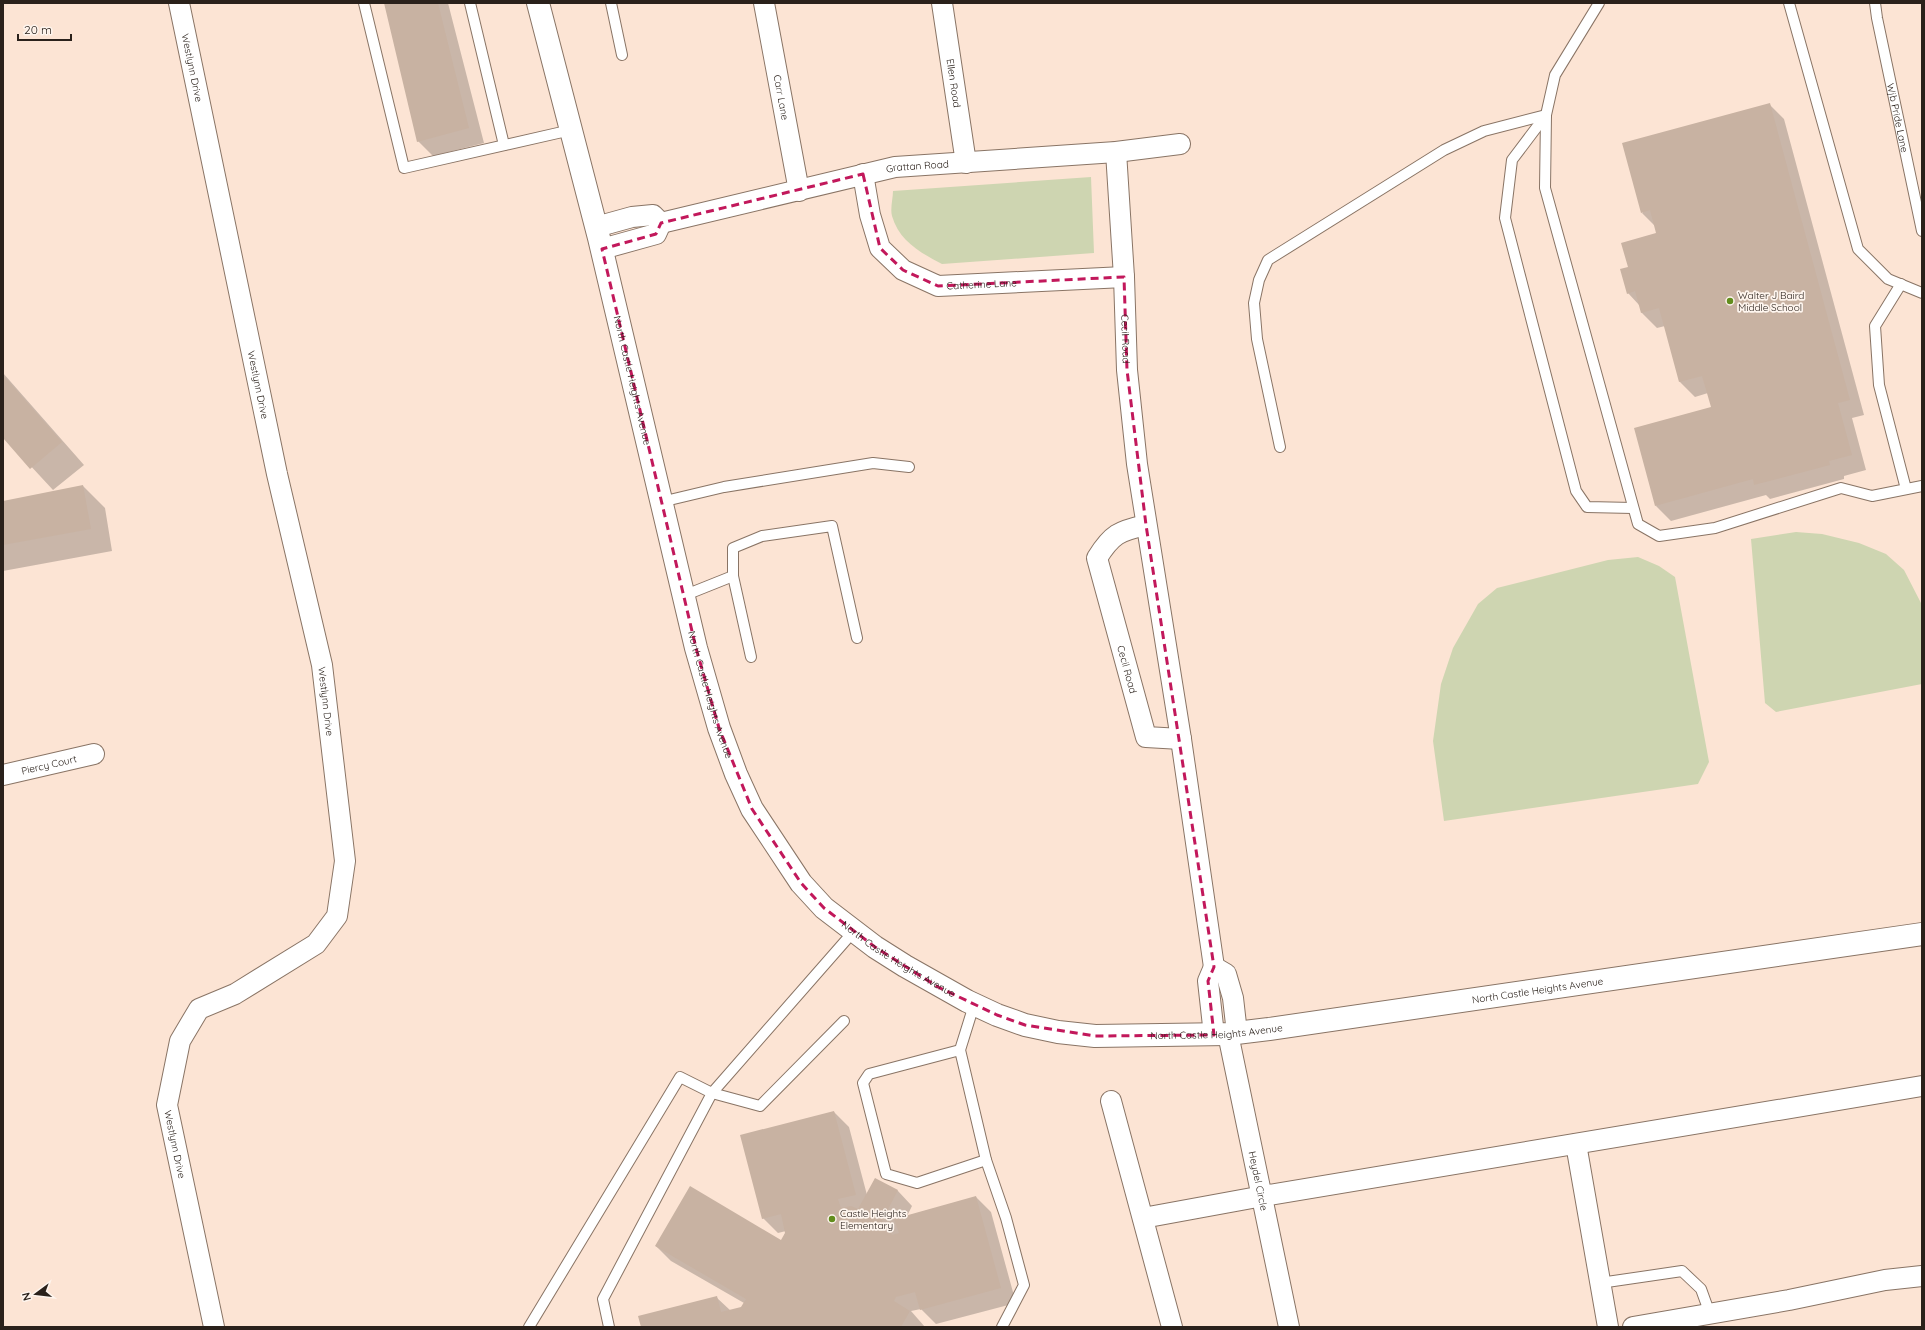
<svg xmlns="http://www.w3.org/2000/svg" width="1925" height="1330" font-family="Quicksand,sans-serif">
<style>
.green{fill:#ced5b1}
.shadow{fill:#0003}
.building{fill:#c8b2a2}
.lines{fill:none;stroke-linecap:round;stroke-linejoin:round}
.service-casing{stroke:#897465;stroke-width:12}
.minor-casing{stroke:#897465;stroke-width:22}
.tertiary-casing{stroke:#897465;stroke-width:24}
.service{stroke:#fff;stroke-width:10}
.minor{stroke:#fff;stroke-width:20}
.tertiary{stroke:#fff;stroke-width:22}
.marked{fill:none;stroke:#c2185b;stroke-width:3;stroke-dasharray:8 5;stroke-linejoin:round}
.poi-dot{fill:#628d1d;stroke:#fef5ee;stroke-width:1.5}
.labels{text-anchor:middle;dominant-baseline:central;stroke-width:3.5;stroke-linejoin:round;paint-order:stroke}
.street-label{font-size:10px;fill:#2a211b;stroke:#fef5ee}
.poi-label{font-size:10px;fill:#2a211b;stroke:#fef5ee;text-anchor:start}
</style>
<rect width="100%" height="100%" fill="#fce4d4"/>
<!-- green -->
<path class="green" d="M1091,177L1094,253L942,264C921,253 899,241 892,216C890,209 893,198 893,191Z
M1796,532L1822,534L1859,543L1886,554L1904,570L1922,605V684L1776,712L1765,703L1751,539Z
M1638,557L1659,566L1675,577L1709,762L1698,784L1444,821L1433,741L1441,684L1453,648L1478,604L1497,588L1608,560Z"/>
<!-- shadow -->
<path class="shadow" d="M385,3H448L484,143L433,156L418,141Z
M1769,104L1784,119L1864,415L1852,418L1866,470L1844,476V479L1770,499L1766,495L1671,521L1656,506L1712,408L1708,393L1695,397L1680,382L1665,326L1657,328L1642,313L1640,306L1628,293L1629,267L1658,234L1655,226L1642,213Z
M3,373L84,465L53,490L3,436Z
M83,486L105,508L112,551L3,571V502Z
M834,1112L849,1127L867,1195L875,1179L898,1191L912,1206L907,1216L976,1197L991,1212L1016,1303L936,1324L921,1309L911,1311L925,1327H642L716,1297L731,1311L741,1308L744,1303L671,1261L656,1246L782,1241L786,1231L778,1233L763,1218Z"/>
<!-- building -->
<path class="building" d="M384,3H438L469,128L417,142Z
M1770,103L1850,400L1838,403L1852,455L1829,461L1830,465L1754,485L1753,479L1655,506L1634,428L1711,407L1702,376L1679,382L1659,308L1641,313L1635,291L1627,294L1620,269L1628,267L1621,243L1656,233L1650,210L1641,213L1622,143Z
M3,375L62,442L30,469L3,438Z
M83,485L91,529L3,545V501Z
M834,1111L856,1195L838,1199L841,1208L851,1206L858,1209L875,1178L898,1190L882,1221L889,1226L892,1235L899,1233L894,1219L976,1196L1001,1288L920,1310L915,1292L896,1297L894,1301L910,1311L901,1327H641L638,1316L717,1296L721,1312L741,1307L746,1299L655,1246L690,1186L781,1240L785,1233L781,1214L762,1219L740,1135Z"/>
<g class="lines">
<defs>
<g id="service">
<path d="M364,3L404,168L571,130"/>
<path d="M470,3L504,145"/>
<path d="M611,3L622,55"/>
<path d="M1599,3L1555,75L1546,115L1545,188L1638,524L1659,536L1715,528L1841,488L1872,496L1922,486"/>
<path d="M1789,3L1858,249L1888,279L1922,293"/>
<path id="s1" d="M1875,3L1877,18L1922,231"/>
<path d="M1546,115L1512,160L1505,218L1576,491L1587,507L1633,508"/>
<path d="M1901,284L1875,326L1879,385L1906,489"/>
<path d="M1280,447L1257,339L1254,303L1259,280L1268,260L1444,150L1484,131L1546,115"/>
<path d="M661,502L724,487L873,463L909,467"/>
<path d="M733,576L751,657"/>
<path d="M683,596L733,576V548L762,536L832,526L857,638"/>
<path d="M960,1050L986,1160L917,1183L886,1174L863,1083L869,1074L960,1050L974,1005"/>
<path d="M986,1160L1006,1218L1024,1285L1002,1327"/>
<path d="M1600,1283L1682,1271L1701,1289L1710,1314"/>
<path d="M529,1327L680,1077L712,1093L760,1106L844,1021"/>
<path d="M609,1327L603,1299L712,1093L854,931"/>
</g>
<g id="minor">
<path id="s2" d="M179,3L277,474L322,665L345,861L337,916L316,944L235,994L199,1009L180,1041L167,1105L214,1327"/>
<path id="s3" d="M764,3L799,191"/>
<path id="s4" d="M942,3L966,163"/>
<path id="s5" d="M1116,152L1124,277L1127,370L1137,464L1181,739L1214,967"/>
<path id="s6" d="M863,174L870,215L880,248L903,270L938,286L1124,277"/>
<path id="s7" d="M661,223L895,167L1116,152L1180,144"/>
<path d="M596,227L632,217L653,215L661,223"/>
<path d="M602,249L656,234L661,223"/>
<path id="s8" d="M1146,525C1119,531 1112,534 1097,558L1146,737L1181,739"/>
<path id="s9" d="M3,775L94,754"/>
<path d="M1214,967L1226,974L1233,998L1237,1033"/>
<path id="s10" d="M1228,1034L1289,1327"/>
<path d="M1214,1035L1208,981L1214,967"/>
<path d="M1111,1101L1172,1327"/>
<path d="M1576,1144L1608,1327"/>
<path d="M1143,1218L1263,1196L1922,1086"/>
<path d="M1633,1327L1789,1300L1885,1280L1922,1276"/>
</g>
<g id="tertiary">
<path id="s11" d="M538,3L599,238L696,648L719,728L736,774L752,809L801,883L824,908L875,947L905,966L967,1001L997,1015L1025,1025L1058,1032L1095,1036L1228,1034L1269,1029L1922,934"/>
</g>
</defs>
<!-- service casing -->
<use href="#service" class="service-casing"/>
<!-- minor casing -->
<use href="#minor" class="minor-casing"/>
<!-- tertiary casing -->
<use href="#tertiary" class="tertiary-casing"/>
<!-- service -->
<use href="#service" class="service"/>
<!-- minor -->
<use href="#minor" class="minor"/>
<!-- tertiary -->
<use href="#tertiary" class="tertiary"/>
</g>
<!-- marked area -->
<path class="marked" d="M863,174L880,248L903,270L938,286L1124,277L1127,370L1146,525L1214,967L1208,981L1214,1035L1095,1036L1025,1025L997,1015L938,987L875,947L824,908L801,883L752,809L719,728L696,648L602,249L656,234L661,223Z"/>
<!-- markers -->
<g class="poi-dot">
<circle cx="1730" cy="301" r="4"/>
<circle cx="832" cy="1219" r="4"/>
</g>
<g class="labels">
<!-- street labels -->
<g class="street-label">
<text stroke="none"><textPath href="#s2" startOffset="66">Westlynn Drive</textPath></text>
<text stroke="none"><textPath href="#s4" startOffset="81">Ellen Road</textPath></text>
<text stroke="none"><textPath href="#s3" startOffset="96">Carr Lane</textPath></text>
<text stroke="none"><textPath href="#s1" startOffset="117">Wjb Pride Lane</textPath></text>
<text stroke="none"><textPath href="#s7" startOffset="263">Grattan Road</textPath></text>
<text stroke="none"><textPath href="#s6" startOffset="190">Catherine Lane</textPath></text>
<text stroke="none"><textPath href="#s5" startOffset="187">Cecil Road</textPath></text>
<text stroke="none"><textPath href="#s11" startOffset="389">North Castle Heights Avenue</textPath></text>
<text stroke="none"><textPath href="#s2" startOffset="390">Westlynn Drive</textPath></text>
<text stroke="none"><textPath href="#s8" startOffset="177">Cecil Road</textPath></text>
<text stroke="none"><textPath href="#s11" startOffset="713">North Castle Heights Avenue</textPath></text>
<text stroke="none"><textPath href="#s2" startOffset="714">Westlynn Drive</textPath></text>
<text stroke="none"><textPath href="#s9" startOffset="47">Piercy Court</textPath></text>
<text stroke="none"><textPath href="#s11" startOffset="1048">North Castle Heights Avenue</textPath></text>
<text stroke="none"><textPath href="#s11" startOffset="1708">North Castle Heights Avenue</textPath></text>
<text stroke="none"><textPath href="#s11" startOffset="1384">North Castle Heights Avenue</textPath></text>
<text stroke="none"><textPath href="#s2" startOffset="1242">Westlynn Drive</textPath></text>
<text stroke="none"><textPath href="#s10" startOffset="150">Heydel Circle</textPath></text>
</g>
<!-- poi labels -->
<g class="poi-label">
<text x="1738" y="295">Walter J Baird<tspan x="1738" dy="12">Middle School</tspan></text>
<text x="840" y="1213">Castle Heights<tspan x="840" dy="12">Elementary</tspan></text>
</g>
</g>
<!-- border -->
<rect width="1925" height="1330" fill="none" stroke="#2a211b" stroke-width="8"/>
<!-- north arrow -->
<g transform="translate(36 1294) rotate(255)" stroke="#fef5ee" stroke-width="3" paint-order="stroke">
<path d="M0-3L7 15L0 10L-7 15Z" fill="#2a211b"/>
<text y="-6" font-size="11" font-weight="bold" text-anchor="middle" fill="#2a211b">N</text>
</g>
<!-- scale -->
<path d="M18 34v6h53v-6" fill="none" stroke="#2a211b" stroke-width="2"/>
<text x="24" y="34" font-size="12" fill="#2a211b" stroke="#fef5ee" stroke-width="3" paint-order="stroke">20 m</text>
</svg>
